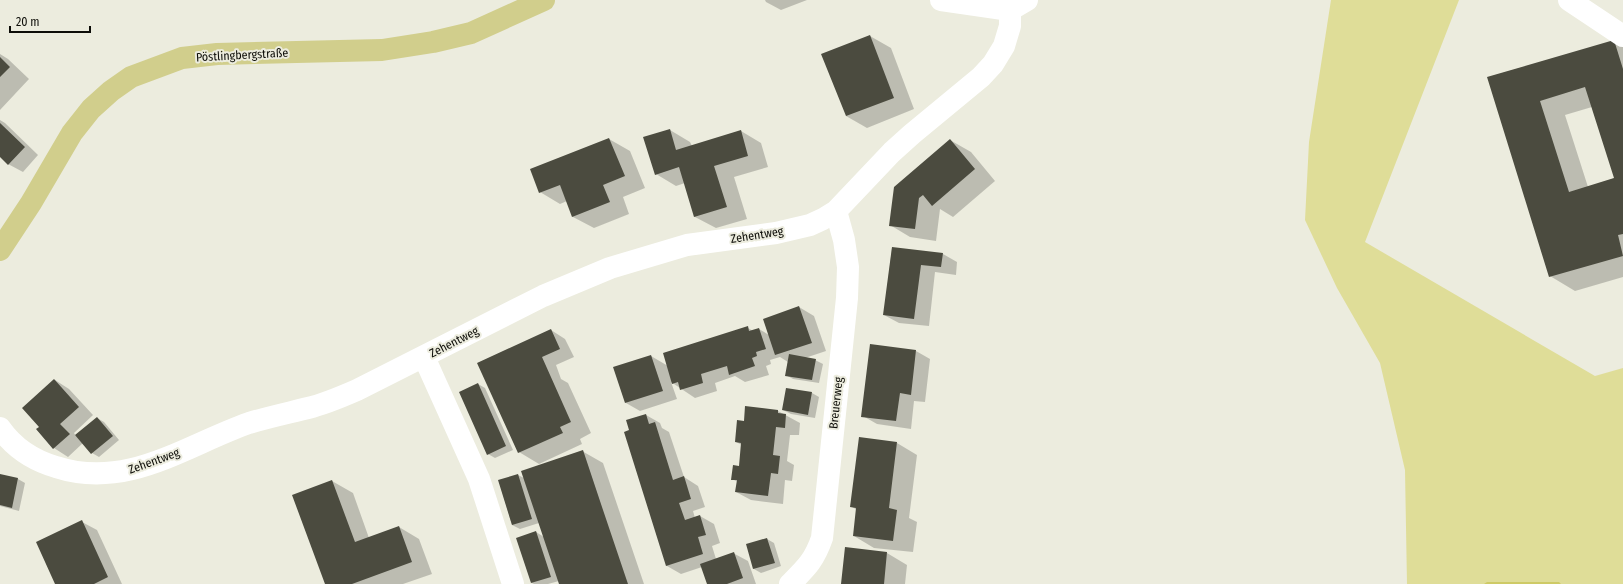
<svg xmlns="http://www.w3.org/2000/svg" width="1623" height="584" font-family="'Fira Sans Condensed',sans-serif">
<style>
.green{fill:#dfdd98}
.water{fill:#ceca66}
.shadow{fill:#0003;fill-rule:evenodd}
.building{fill:#4b4b3f;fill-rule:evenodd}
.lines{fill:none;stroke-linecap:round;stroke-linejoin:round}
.minor{stroke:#fff;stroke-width:22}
.major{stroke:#d1ce8c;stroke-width:22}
.labels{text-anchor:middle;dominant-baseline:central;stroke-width:4;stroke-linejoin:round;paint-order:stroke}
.street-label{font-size:12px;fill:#0d0d08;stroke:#ececde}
</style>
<rect width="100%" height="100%" fill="#ececde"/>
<!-- green -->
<path class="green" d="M1331,0H1459L1365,242L1595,376L1623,368V584H1407L1405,470L1380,363L1337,288L1305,220L1309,142Z"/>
<!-- water -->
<path class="water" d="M1487,582H1559L1561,584H1484Z"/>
<!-- shadow -->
<path class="shadow" d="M765,0H807L781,10L766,2Z
M870,36L891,48L914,109L867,128L846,116Z
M1614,41L1623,46V277L1575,291L1550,276L1489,77ZM1592,107L1615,178L1588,187L1565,115Z
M0,54L8,59L29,79L0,110Z
M0,120L5,123L38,155L23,172L8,164L0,156Z
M670,130L690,142L692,146L741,131L761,143L768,167L734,177L747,219L716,228L695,217L685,183L676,186L656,174Z
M609,139L630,151L645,188L623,197L629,214L594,228L573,217L567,201L560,204L540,192Z
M950,140L971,152L995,181L953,217L940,209L936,241L910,237L890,225Z
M892,248L943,254L957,262L956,275L935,272L929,326L899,323L884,315Z
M799,307L814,316L826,351L805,358L815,360L823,364L819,383L793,379L786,375L788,362L780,357L770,360L771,364L766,366L769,375L745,382L735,376L715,383L717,391L695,398L671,382L677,399L640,411L626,403L651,356L668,366L748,328L753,331L759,329L769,335Z
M551,330L565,339L574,357L556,365L561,379L568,383L591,433L580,439L582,444L539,464L519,452L478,363Z
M916,351L930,359L925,402L914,401L911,429L877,424L863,416Z
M55,380L69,389L93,415L74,433L76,436L97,418L104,422L119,440L99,457L92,453L83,443L68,457L54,448L37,430L41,427Z
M478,384L485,388L513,450L495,458L488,454Z
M812,393L819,397L815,418L791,414L783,410Z
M778,411L800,423L799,435H790L787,461L794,465L792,481L785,480L783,504L751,500L736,492L738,482L732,479L740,467L742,445L736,442L745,422Z
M646,415L660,423L662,428L669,432L684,477L698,486L705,507L693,511L695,518L700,516L714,524L720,543L712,546L716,559L733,553L748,561L756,584H708L702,567L681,574L667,566L631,431Z
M897,443L917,455L909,518L917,522L913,552L874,548L854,536L857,510L851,506Z
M582,451L603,463L644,584H560L559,581L548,584H534L532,583L536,532L544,537L539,523L520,529L512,525L499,481L518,475L524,478Z
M0,475L18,479L25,483L19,511L0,506Z
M332,481L353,493L369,538L399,527L419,539L432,574L403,584H327Z
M82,522L97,530L122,584H57Z
M767,539L774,543L781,566L761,573L754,569L747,545Z
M887,553L907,565L905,584H842Z"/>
<!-- building -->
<path class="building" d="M870,35L894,98L846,116L821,54Z
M1614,40L1623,69V234L1618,235L1623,256L1549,277L1487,77ZM1585,87L1614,178L1569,192L1540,101Z
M0,57L10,67L0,77Z
M0,123L25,147L8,165L0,157Z
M670,129L676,150L741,130L748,156L714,166L727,207L694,217L679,167L655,175L643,137Z
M609,138L625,176L603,185L610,202L572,217L560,185L539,193L530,169Z
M950,139L975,169L932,206L923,195L919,198L915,229L889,226L894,187Z
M892,247L943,253L941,267L921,265L914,319L883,315Z
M799,306L812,343L775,355L763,319Z
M748,326L749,331L759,328L766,349L756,352L757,356L752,358L755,366L729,375L727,366L701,374L703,383L680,390L678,382L672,384L663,353Z
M551,329L560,349L542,357L571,422L560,427L563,433L518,453L477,363Z
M870,344L916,350L911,395L900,393L896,421L861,417Z
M789,354L816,359L812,380L785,376Z
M651,355L663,391L625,403L613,367Z
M54,379L79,407L60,424L70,434L53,449L36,429L39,427L22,408Z
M478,383L506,446L487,455L459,392Z
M786,388L812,392L808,415L782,410Z
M745,406L778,410V413L786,414L785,428L776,427L773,455L780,456L778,474L771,473L768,496L735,492L737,480H731L733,465L739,466L741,443L735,442L737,420L744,421Z
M646,414L649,424L655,422L673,480L684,476L691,499L679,503L685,520L700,515L706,535L698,537L703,554L666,566L624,432L629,430L626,420Z
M97,417L113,436L91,454L75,435Z
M859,437L897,442L889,508L897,510L893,541L853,536L856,508L850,507Z
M583,450L602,507L628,584H559L521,471Z
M0,474L18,478L12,508L0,505Z
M518,474L532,519L512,525L498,480Z
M332,480L355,542L399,526L412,562L352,584H325L292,495Z
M82,520L108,577L94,584H55L36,542Z
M536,531L551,577L531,583L516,538Z
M767,538L775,563L753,569L746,544Z
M845,547L887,552L884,584H841Z
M734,552L743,578L727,584H707L700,564Z"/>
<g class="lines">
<!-- minor -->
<path class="minor" d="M941,0L1010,10L1027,0
M1569,0L1623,36
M424,357L479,479L513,584
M0,428C14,448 32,460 56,467C127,490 184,446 249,423C269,417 288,413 308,408C325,404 341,397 357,390L543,296L610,268L687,245L776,233L810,225L823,219L836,211L892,152L912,134L981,77L993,64L1004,46L1010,26V10
M790,584C806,568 814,561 822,538L847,298L848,267L844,240L836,211"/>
<!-- major -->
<path class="major" d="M0,250L31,203L72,133L91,109L111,91L131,77L182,58L217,54L382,50L433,42L471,33L544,0"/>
</g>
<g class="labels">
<!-- street labels -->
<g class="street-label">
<text transform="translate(242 55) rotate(-3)">Pöstlingbergstraße</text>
<text transform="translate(757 235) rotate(-9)">Zehentweg</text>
<text transform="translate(454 342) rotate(-27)">Zehentweg</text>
<text transform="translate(836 403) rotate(-84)">Breuerweg</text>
<text transform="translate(154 461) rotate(-20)">Zehentweg</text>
</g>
</g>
<!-- scale -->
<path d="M10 26v6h80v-6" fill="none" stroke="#0d0d08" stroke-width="2"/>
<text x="16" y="26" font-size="12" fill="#0d0d08" stroke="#ececde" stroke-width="3" paint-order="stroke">20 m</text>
</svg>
